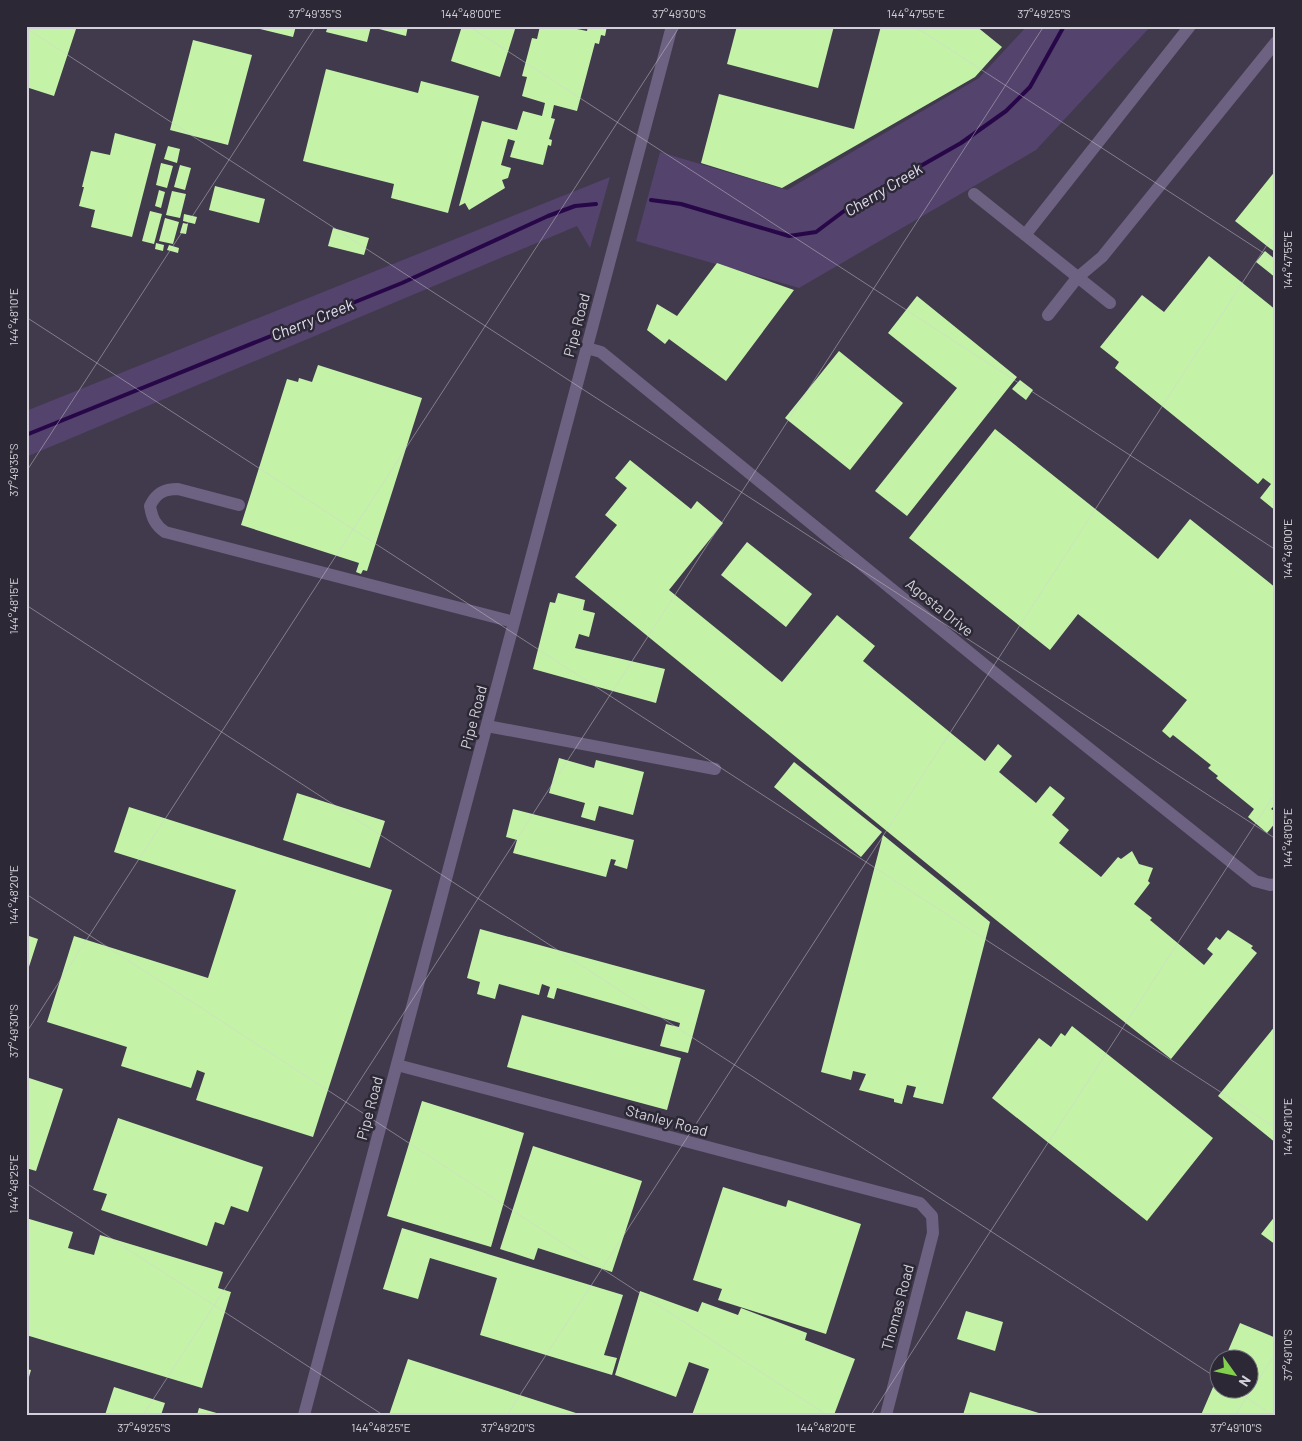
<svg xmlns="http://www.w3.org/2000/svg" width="1302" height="1441" font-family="Barlow,sans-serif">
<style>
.built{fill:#413a4d;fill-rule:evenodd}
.green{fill:#53436d}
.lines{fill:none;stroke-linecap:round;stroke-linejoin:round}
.stream{stroke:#280749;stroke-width:4}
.building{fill:#c4f3a8}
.minor{stroke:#6d6281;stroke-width:12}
.ticks{fill:none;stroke:#d2d0d8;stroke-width:1;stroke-opacity:0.45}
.labels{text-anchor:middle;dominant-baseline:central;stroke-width:5;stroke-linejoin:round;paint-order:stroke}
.street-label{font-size:15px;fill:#d2d0d8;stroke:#2c2835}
.water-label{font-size:16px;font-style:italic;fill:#e3ddf1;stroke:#2c2835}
.neatline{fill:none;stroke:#d2d0d8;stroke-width:2}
.ticks-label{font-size:12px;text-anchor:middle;fill:#d2d0d8}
</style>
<rect width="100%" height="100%" fill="#36323f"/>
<!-- built -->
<path class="built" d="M26,26H1276V1415H26ZM1220,1358H1250V1388H1220Z"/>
<!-- green -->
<path class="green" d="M1027,26H1151L1036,150L799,288L636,241L660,152L787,190L979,78Z
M610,177L590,248L577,226L26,457V411Z"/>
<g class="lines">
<!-- stream -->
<path class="stream" d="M651,200L681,204L789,236L816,232L852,205L961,143L1006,111L1030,87L1064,26
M26,435L402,283L548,216L575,206L596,204"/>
</g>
<!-- building -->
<path class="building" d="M26,26H77L54,96L26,87Z
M261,26H296L293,37L260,29Z
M328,26H371L367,42L326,32Z
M379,26H408L406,36L379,29Z
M462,26H516L500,77L451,61Z
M540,26H578L577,29L587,31L588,26H607L605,36L601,35L599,44L595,43L577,111L554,105L551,118L555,119L549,139L552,140L551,146L548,145L543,165L510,157L515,141L508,139L501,165L511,168L508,178L502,180L505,188L469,210L465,203L459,206L482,121L517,130L523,111L542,116L545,103L522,96L527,77L522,76L532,38L537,39Z
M737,26H834L818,88L727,64Z
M881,26H976L1002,47L975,77L782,188L701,163L719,94L854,129Z
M193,40L252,55L228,145L170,130Z
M326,69L418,93L421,81L479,96L448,213L391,198L394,184L303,161Z
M115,133L156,144L132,237L91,227L95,210L79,206L84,187H82L91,151L110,155Z
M168,146L180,149L177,163L164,159Z
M161,163L173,166L167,188L156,185Z
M180,165L191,168L185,190L174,187Z
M1276,170V253L1235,221Z
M215,186L265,199L259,223L209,210Z
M159,190L165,192L161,208L155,206Z
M172,191L186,194L180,218L166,215Z
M150,211L162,214L154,244L142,241Z
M184,214L197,217L195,224L183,221Z
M165,218L179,222L173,244L159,241Z
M183,223L188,224L186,234L180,233Z
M333,228L369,238L364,255L328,246Z
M156,243L164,245L163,251L155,249Z
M169,245L179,248L178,253L167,250Z
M1265,251L1276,260V278L1256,262Z
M1209,256L1276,310V511L1260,498L1271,484L1263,478L1258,484L1115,368L1119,362L1100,347L1142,295L1164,312Z
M717,263L794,290L726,381L669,339L665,344L647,330L657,304L677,316Z
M917,296L1017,377L907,516L875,491L957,388L888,333Z
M839,351L903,403L850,470L785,418Z
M318,365L422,398L367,571L363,570L361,574L356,572L359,563L241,525L287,379L298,382L299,378L312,382Z
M1020,380L1033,390L1026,400L1012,389Z
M995,429L1158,559L1190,519L1276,588V804L1271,809L1276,812V822L1267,833L1248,817L1254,809L1216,778L1218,776L1208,768L1211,765L1173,735L1170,738L1162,731L1187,700L1078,614L1050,650L909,538Z
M630,460L691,509L697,501L723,523L669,590L782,682L837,615L875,646L863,661L985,761L998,744L1012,756L999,772L1036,803L1050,786L1065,798L1052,815L1069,830L1059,843L1101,877L1118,857L1121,859L1132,851L1139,864L1153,868L1148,881L1150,883L1134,904L1152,918L1150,920L1204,965L1213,954L1207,949L1216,937L1220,940L1228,930L1253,946L1251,948L1257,953L1171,1059L996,920L575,577L617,525L605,515L627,488L615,478Z
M747,542L812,594L786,627L721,575Z
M558,593L585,600L583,610L595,613L589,637L579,634L575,648L665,669L656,703L533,669L550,602L555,603Z
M559,758L594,768L596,760L644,772L633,815L599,806L595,821L581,817L585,803L549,793Z
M794,762L882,832L861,857L774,787Z
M297,793L385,821L370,868L283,840Z
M129,807L392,890L313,1137L196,1100L205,1073L197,1070L191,1088L121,1066L127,1047L47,1022L74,936L208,978L236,890L114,852Z
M513,809L634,840L627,869L614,865L616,860L611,859L606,877L513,853L517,840L506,837Z
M883,835L990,922L943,1104L913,1097L916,1087L907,1085L902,1104L894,1102V1099L859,1090L866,1074L853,1071L851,1080L821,1072Z
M480,929L705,990L688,1053L660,1046L666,1024L679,1027L680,1023L614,1004L557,988L554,999L547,997L550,987L542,984L539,995L499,984L495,999L477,994L480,982L467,978Z
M26,935L38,939L27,973H26Z
M522,1015L681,1058L667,1110L507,1067Z
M1276,1025V1143L1218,1096Z
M1072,1026L1213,1138L1147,1221L992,1098L1039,1038L1051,1047L1061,1033L1065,1036Z
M26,1077L63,1089L36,1171L26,1168Z
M422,1101L524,1133L491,1247L387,1216Z
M118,1118L263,1167L248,1212L231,1206L224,1225L215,1222L207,1246L101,1210L107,1194L93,1190Z
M533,1146L642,1181L612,1272L538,1248L534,1260L500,1249Z
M723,1187L786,1207L788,1200L861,1224L826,1334L718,1300L722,1289L693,1280Z
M1276,1215V1245L1261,1234Z
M26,1218L73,1232L68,1248L94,1255L100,1235L223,1272L218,1288L231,1292L202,1388L26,1335Z
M402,1228L623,1295L604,1355L617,1358L612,1375L480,1335L497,1278L430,1258L418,1299L383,1289Z
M640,1291L698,1312L702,1302L738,1315L741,1308L807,1333L805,1340L855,1359L834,1415H692L709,1369L689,1362L676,1397L615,1375Z
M966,1311L1003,1322L995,1351L957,1339Z
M1240,1323L1276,1338V1415H1201L1220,1371V1388H1250V1358H1225Z
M408,1359L579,1414V1415H389Z
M26,1369L31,1370L27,1384H26Z
M114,1387L165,1403L161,1415H105Z
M970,1392L1042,1414V1415H963Z
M199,1408L220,1414V1415H197Z"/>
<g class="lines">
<!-- minor -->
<path class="minor" d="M974,194L1110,303
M1025,235L1190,26
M1048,315L1077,278L1102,257L1276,42
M587,348L601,352L986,666L1255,881L1270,885L1276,884
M239,505L178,489C164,489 156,493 150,506C152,518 155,525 165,532L514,622
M487,726L715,769
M397,1065L920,1203L932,1216L933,1233L886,1415
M304,1415L672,26"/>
</g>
<!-- ticks -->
<path class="ticks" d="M469,26L1276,550M914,26L1276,261M26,28L1276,839M26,317L1276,1128M26,472L316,26M26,605L1220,1380M26,894L827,1415M26,1033L680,26M26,1183L383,1415M1232,1388L1272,1415M143,1415L1044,26M507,1415L1276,231M871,1415L1276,792M1235,1415L1276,1353"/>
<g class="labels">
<!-- street labels -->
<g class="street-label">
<text transform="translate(576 325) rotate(-75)">Pipe Road</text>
<text transform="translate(940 607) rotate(39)">Agosta Drive</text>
<text transform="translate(473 717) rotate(-75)">Pipe Road</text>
<text transform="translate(369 1108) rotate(-75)">Pipe Road</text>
<text transform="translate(667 1120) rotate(15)">Stanley Road</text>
<text transform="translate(897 1307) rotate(-75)">Thomas Road</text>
</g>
<!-- water labels -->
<g class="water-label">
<text transform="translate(883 189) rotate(-31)">Cherry Creek</text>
<text transform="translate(312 319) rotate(-22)">Cherry Creek</text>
</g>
</g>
<!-- border -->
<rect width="1302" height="1441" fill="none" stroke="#2c2835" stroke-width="55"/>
<!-- north arrow -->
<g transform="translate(1234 1374) rotate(123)"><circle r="24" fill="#2c2835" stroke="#6e6b76"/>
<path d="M0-4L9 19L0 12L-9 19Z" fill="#83d04e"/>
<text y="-8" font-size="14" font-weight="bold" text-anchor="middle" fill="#d2d0d8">N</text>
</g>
<rect x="28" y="28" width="1246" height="1386" class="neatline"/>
<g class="ticks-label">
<text x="315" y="18">37°49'35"S</text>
<text x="471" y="18">144°48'00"E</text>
<text x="679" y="18">37°49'30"S</text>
<text x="916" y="18">144°47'55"E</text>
<text x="1044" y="18">37°49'25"S</text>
<text transform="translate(1288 260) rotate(-90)" y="4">144°47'55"E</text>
<text transform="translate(14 317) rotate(-90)" y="4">144°48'10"E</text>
<text transform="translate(14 470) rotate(-90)" y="4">37°49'35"S</text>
<text transform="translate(1288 549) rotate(-90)" y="4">144°48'00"E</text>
<text transform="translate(14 606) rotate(-90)" y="4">144°48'15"E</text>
<text transform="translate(1288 838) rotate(-90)" y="4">144°48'05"E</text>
<text transform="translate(14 895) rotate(-90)" y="4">144°48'20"E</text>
<text transform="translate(14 1031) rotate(-90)" y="4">37°49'30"S</text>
<text transform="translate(1288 1127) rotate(-90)" y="4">144°48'10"E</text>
<text transform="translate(14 1184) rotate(-90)" y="4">144°48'25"E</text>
<text transform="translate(1288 1355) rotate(-90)" y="4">37°49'10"S</text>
<text x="144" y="1432">37°49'25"S</text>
<text x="381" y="1432">144°48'25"E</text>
<text x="508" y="1432">37°49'20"S</text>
<text x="826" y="1432">144°48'20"E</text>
<text x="1236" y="1432">37°49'10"S</text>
</g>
</svg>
